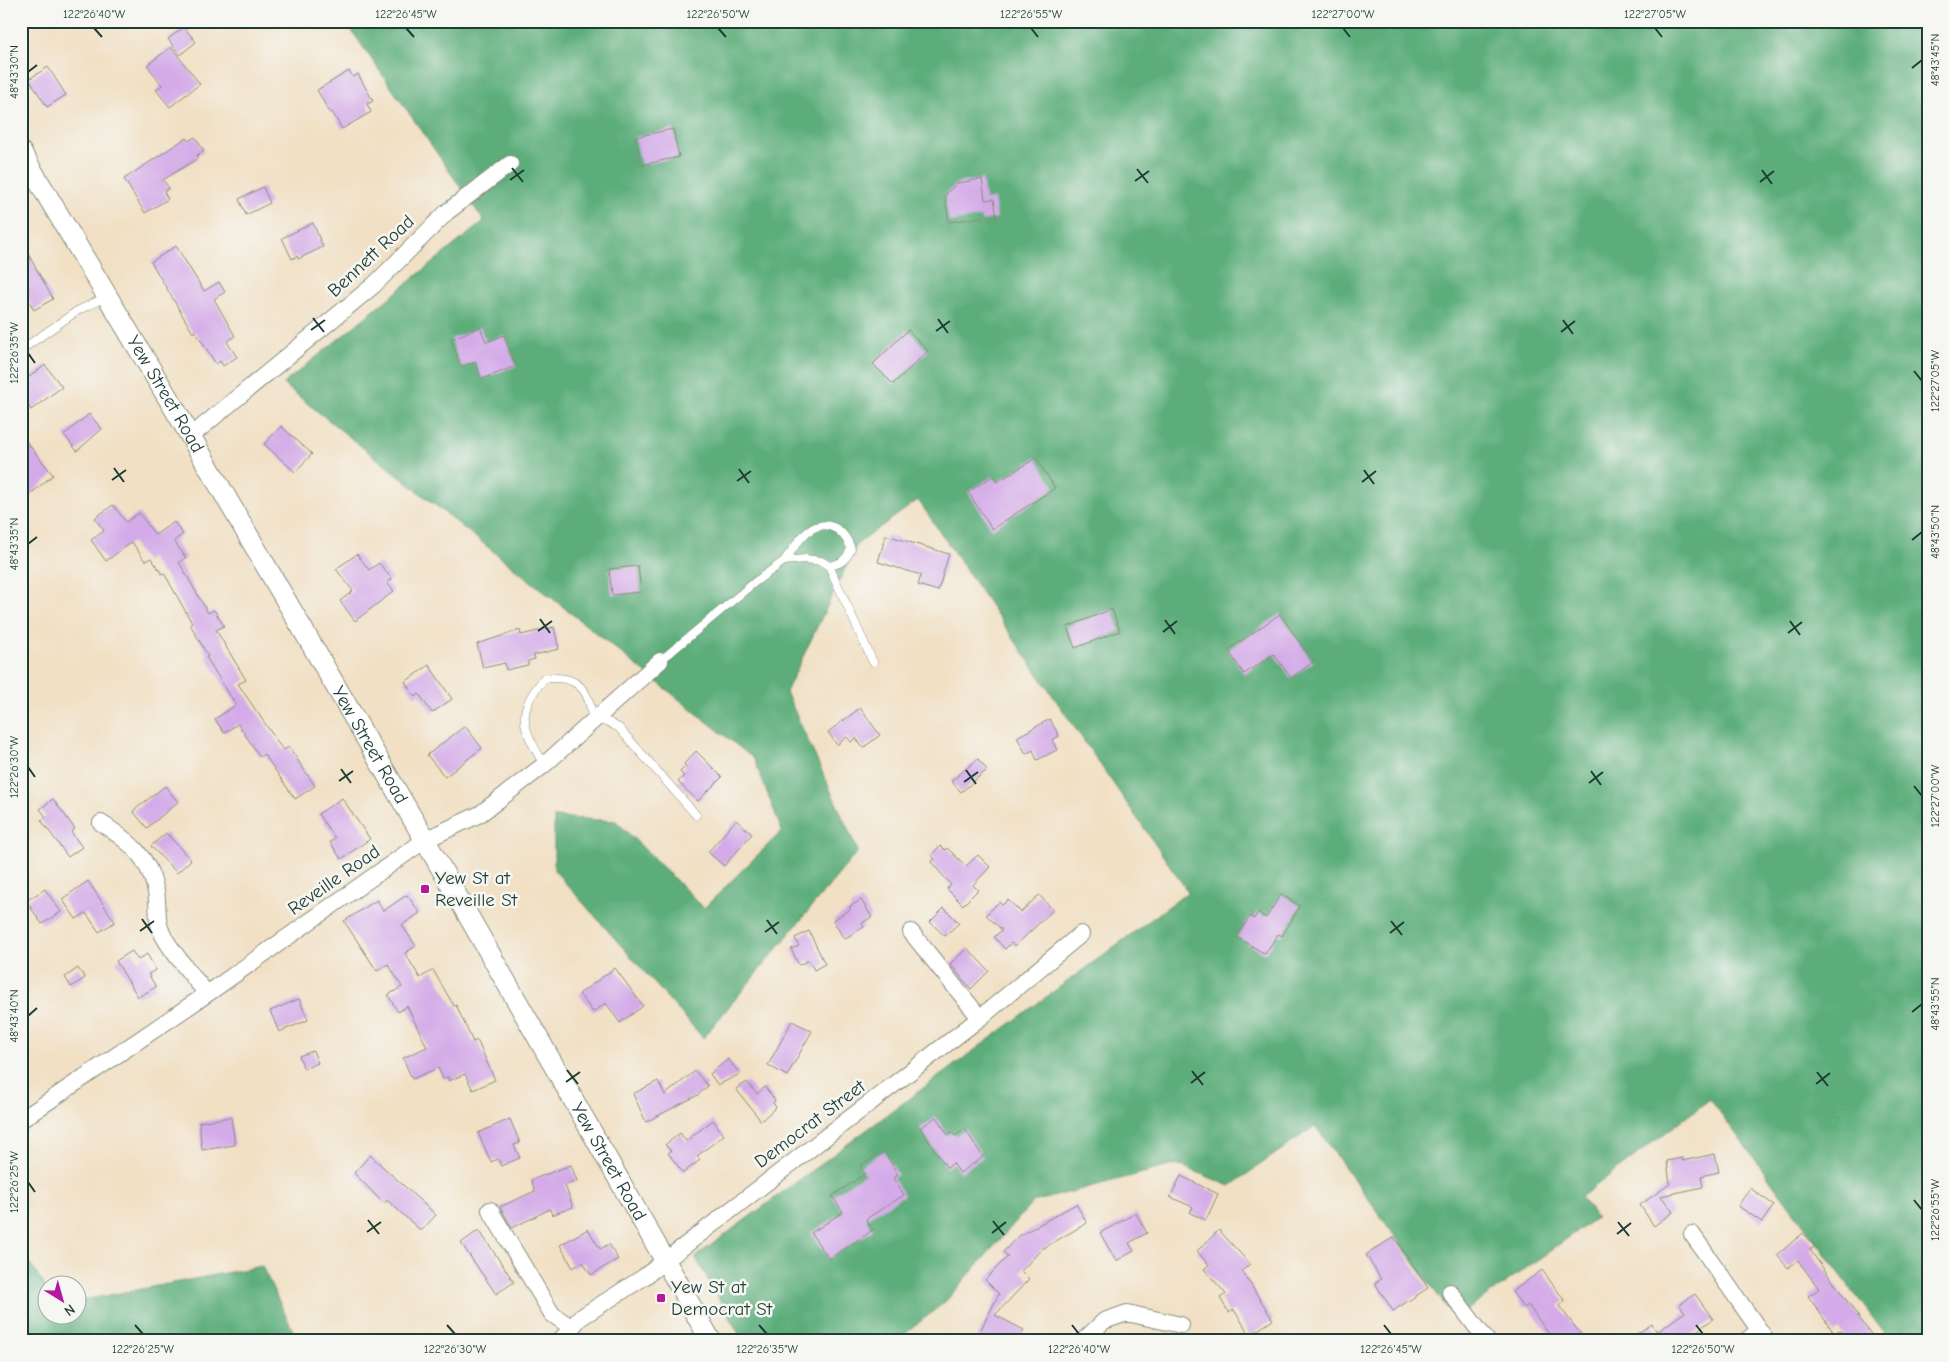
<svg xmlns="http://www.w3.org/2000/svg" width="1949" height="1362" font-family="'Comic Neue',sans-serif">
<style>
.forest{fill:#5cad7a;stroke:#3e7557}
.building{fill:#d4abe8}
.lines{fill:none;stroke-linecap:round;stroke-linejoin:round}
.service-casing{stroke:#888e7c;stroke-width:9}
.minor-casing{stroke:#888e7c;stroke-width:18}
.tertiary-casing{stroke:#888e7c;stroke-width:22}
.service{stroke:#fff;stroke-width:8}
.minor{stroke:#fff;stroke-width:16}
.tertiary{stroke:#fff;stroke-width:20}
.ticks{fill:none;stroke:#1f3d34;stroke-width:2}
.poi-dot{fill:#b5179e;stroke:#f6f6f2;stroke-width:2}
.labels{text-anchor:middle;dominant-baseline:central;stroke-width:5;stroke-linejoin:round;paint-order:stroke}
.street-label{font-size:19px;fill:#1f3d34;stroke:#f6f6f2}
.poi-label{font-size:19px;fill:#1f3d34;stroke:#f6f6f2;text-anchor:start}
.neatline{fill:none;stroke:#1f3d34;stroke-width:2}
.ticks-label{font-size:12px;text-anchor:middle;fill:#1f3d34}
</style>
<rect width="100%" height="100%" fill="#f6f6f2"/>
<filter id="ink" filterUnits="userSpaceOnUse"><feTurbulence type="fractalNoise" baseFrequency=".02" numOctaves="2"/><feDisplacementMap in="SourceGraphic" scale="10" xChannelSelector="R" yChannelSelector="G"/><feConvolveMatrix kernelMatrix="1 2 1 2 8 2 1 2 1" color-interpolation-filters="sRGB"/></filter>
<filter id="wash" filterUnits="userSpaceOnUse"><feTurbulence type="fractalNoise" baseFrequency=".0096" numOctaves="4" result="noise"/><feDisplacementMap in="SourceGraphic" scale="20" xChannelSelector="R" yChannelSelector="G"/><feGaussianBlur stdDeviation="1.12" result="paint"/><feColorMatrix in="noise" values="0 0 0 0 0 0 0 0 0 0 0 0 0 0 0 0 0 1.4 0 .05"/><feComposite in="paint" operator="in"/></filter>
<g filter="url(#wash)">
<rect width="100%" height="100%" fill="#f1e0c4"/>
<!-- forest -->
<path class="forest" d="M345,21H1928V1341H1890L1710,1099L1581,1197L1596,1218L1455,1319L1315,1126L1230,1186L1177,1164L1033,1202L946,1301L896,1341H743L695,1257L1188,892L918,500L857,544L786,692L858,851L703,1038L554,870V817L616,821L704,908L782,831L754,759L283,384L484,221Z
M21,1251L47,1289L48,1314H78V1301L262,1266L298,1341H21Z"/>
<g id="blocks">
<!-- building -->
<path class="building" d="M184,27L196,42L180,55L168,39Z
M171,47L200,84L170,107L156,90L162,85L147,65Z
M48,67L66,95L47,107L29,79Z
M349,71L353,77L358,74L373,101L367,104L371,112L342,129L332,112L330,113L317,90Z
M673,129L679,157L641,165L635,137Z
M195,137L204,151L196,156L198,158L163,180L169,188L164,192L168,199L145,213L124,179L186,138L188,141Z
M982,179L985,200L994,199L997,218L981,221V217L949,222L945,197L947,193L957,183Z
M263,187L270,203L246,215L239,199Z
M313,223L323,247L298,259L297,256L292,259L282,238Z
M21,241L53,299L34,310L21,286Z
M176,246L204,291L219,282L225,292L214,299L235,336L227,342L237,357L223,366L220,361L216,364L195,331L193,333L151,262Z
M480,327L486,342L504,335L516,366L482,379L475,362L461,367L451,339Z
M908,330L928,351L893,384L873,364Z
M45,365L62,387L31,410L21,396V383Z
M89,414L102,429L77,451L64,435Z
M281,426L312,454L295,472L264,444Z
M21,435L53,475L28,496L21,488Z
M1036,458L1055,488L992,529L968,492L993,476L997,482Z
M113,505L126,522L139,513L155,535L174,522L183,534L174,541L186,558L179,562L208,613L214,610L224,626L216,630L246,680L238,684L283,750L289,747L315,786L295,799L264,754L260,757L238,724L224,733L215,719L236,705L206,657L208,656L190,624L192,623L164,573L162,574L151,558L145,561L132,542L106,561L91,540L104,531L95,518Z
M886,535L949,554L938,591L918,585L921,575L878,562Z
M357,554L369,570L379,563L392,579L387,583L394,591L355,621L340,601L353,591L336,569Z
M638,566L641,592L612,595L609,569Z
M1112,609L1120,631L1075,648L1067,627Z
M1280,614L1313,662L1291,678L1274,654L1244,674L1228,650Z
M554,627L559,649L534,655L535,659L528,661V665L506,670L505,663L483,668L477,644L520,630L521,635Z
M429,665L452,699L432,713L419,694L415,697L405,682Z
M860,708L880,735L863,748L856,738L851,742L847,737L837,745L828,732Z
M1050,719L1059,736L1052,740L1057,750L1037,760L1033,750L1026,754L1017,737Z
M465,726L482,748L445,777L427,755Z
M696,751L722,777L698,801L678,782L684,776L680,772L686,766L684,764Z
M978,759L987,770L961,792L951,781Z
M165,786L178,802L147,828L133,811Z
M342,798L370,839L341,859L330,842L335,838L318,814Z
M53,799L75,829L71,832L82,847L68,857L41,820L46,817L40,809Z
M736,820L752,834L724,866L708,852Z
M166,833L191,860L177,873L151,846Z
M940,846L945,850L947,848L966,866L978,855L990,867L973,885L978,890L963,905L947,889L951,885L931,862L935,859L931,855Z
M88,881L115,922L99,932L86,913L76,919L62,899Z
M45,889L61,912L42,924L26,901Z
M1281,894L1300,906L1282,936L1278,934L1265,954L1237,937L1250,916L1254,919L1258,912L1266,918Z
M407,895L420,913L402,925L416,946L405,953L420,978L433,970L454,1006L456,1005L473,1042L477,1040L495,1080L473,1090L465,1074L449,1081L448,1077L443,1079L438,1068L412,1079L403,1058L427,1047L407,1006L398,1012L388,995L402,987L388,964L377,971L344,921L377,900L383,911Z
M1039,895L1053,910L1015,946L1011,943L1005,949L994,937L1002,930L986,915L999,902L1002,905L1008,900L1021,912Z
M861,900L872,917L862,923L864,927L844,939L833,920L851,909L849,907Z
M944,908L959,923L945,936L930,922Z
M809,931L825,964L814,970L809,960L799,965L791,949L799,946L795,938Z
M967,948L989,971L971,989L950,964Z
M132,951L138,960L147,954L156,970L148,974L156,987L138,997L116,961Z
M78,968L85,978L71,987L65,977Z
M615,968L643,1006L620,1023L606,1003L593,1012L579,994Z
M299,999L308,1020L279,1032L270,1011Z
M792,1021L812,1031L787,1076L768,1065Z
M313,1051L318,1063L304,1069L299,1056Z
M728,1059L740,1074L718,1085L710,1074Z
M695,1071L708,1086L698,1095L646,1122L633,1094L658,1081L665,1095Z
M747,1082L757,1094L765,1087L775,1100L773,1103L776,1107L761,1121L736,1089Z
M231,1117L235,1145L202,1150L199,1122Z
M936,1117L948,1135L952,1132L955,1136L965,1129L983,1157L960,1173L953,1163L947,1168L920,1128Z
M510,1119L520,1143L514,1145L520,1158L501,1166L498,1159L491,1162L478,1133Z
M713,1120L724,1135L697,1156L700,1160L683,1173L668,1153L671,1151L665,1145L680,1133L686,1141Z
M884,1151L898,1175L893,1178L904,1195L866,1219L873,1230L829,1259L811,1233L843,1212L832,1196L865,1174L860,1166Z
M1715,1154L1719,1172L1701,1176L1703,1187L1661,1196L1673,1212L1654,1226L1640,1205L1670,1184L1667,1161L1682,1158V1161Z
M370,1155L436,1215L421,1231L387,1200L384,1204L354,1173Z
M571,1165L577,1181L565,1185L573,1207L552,1215L550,1209L512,1228L500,1207L535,1191L531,1180Z
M1181,1176L1218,1194L1206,1220L1190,1213L1193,1207L1170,1197Z
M1750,1188L1774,1205L1762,1222L1738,1206Z
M1076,1204L1087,1223L1042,1249L1021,1271L1029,1279L995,1315L1024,1330L1018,1341H975L999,1294L985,1280L1008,1256L1003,1252L1017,1237Z
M1136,1213L1147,1233L1129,1243L1134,1251L1116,1261L1100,1233Z
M588,1229L600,1249L609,1244L618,1259L591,1275L583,1262L573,1268L560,1245Z
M479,1230L514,1282L496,1294L461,1243Z
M1219,1230L1250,1264L1242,1271L1273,1320L1250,1335L1234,1310L1229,1313L1220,1298L1226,1294L1204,1269L1209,1265L1197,1251Z
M1803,1233L1815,1246L1810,1250L1876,1341H1848L1840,1330L1834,1333L1808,1296L1819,1289L1798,1260L1788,1268L1777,1255Z
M1394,1237L1428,1288L1393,1311L1375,1283L1381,1279L1366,1255Z
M1542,1270L1565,1301L1559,1306L1586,1341H1554L1528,1305L1524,1308L1512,1292Z
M1695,1294L1713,1319L1683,1341H1626L1652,1324L1657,1332L1685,1312L1679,1305Z"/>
</g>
</g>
<g filter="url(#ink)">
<use href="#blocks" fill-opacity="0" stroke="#888e7c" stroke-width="1"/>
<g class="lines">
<defs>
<path id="service" d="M21,350L77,311L106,297
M784,561C790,553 796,544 803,536C822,516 843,526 851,549C846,560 841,564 829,566
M660,661L755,582L784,561L805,559L821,561L829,566L873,662
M544,765C524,729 513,714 544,679C576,674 591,689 592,721H606L619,728L696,815"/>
<path id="minor" d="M191,436L374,285L447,212L510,164
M101,823C129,841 149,856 156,892C159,906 155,919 162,933C170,951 194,977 207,994
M911,932L980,1018
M21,1120L207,994L425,840L480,814L544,765L660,661
M490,1210L552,1314L572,1328
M1692,1234L1767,1341
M1450,1292L1487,1341
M560,1341L580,1318L644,1277L980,1018L1081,934
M1083,1341L1104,1321L1127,1313L1181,1325
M1746,1341L1759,1330"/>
<g id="tertiary">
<path id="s1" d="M21,152L180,418L425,840L711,1341"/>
</g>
</defs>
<!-- service casing -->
<use href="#service" class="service-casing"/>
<!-- minor casing -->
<use href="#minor" class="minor-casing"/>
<!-- tertiary casing -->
<use href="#tertiary" class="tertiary-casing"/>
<!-- service -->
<use href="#service" class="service"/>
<!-- minor -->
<use href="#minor" class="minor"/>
<!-- tertiary -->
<use href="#tertiary" class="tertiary"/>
</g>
</g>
<!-- ticks -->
<path class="ticks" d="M94,28L102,37M406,28L414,37M718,28L726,37M1031,28L1038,37M1343,28L1350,37M1655,28L1662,37M1912,68L1922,60M28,72L37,65M512,168L523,182M1137,169L1148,183M1762,170L1772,184M510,180L524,170M1135,181L1149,171M1760,182L1774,171M313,318L324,332M938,319L948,333M1563,320L1573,334M311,330L325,320M936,331L950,321M1561,332L1575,321M28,353L35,363M1914,371L1922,381M114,468L124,482M739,469L749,483M1364,470L1374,484M112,480L126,470M737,481L751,471M1362,482L1376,471M1912,540L1922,532M28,544L37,537M540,619L550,633M1165,620L1175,634M1790,621L1800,635M538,631L552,621M1163,632L1177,621M1788,633L1802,622M28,767L35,777M341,769L351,783M966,770L976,784M1591,771L1601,785M339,781L353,771M964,782L978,772M1589,783L1603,772M1914,786L1922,796M142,919L152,933M767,920L777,934M1391,921L1402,935M140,931L154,921M765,932L779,922M1390,933L1404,922M1912,1012L1922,1004M28,1016L37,1008M567,1070L578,1084M1192,1071L1203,1085M1817,1072L1828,1086M566,1082L580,1072M1191,1083L1205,1072M1816,1084L1830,1073M28,1182L35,1192M1914,1200L1922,1210M368,1220L379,1234M993,1221L1004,1235M1618,1222L1629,1236M367,1232L381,1222M992,1233L1006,1222M1617,1234L1631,1223M135,1325L143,1334M447,1325L455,1334M759,1325L767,1334M1072,1325L1079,1334M1384,1325L1391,1334M1696,1325L1703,1334"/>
<!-- markers -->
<g class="poi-dot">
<rect x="420" y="884" width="10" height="10" rx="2.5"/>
<rect x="656" y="1293" width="10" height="10" rx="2.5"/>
</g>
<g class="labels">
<!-- street labels -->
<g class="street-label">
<text transform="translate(371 256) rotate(-43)">Bennett Road</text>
<text stroke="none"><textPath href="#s1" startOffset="282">Yew Street Road</textPath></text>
<text stroke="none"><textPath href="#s1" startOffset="688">Yew Street Road</textPath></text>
<text transform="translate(334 880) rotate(-35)">Reveille Road</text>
<text transform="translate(810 1124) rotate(-37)">Democrat Street</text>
<text stroke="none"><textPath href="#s1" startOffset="1168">Yew Street Road</textPath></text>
</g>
<!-- poi labels -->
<g class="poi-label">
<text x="435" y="878">Yew St at<tspan x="435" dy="22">Reveille St</tspan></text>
<text x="671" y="1287">Yew St at<tspan x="671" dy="22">Democrat St</tspan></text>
</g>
</g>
<!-- margin -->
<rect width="1949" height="1362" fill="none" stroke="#f6f6f2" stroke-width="55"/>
<!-- north arrow -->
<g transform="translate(62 1300) rotate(143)"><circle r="24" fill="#f6f6f2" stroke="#a0aca6"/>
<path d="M0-4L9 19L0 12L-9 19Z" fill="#b5179e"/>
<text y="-8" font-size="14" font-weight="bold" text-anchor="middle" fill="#1f3d34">N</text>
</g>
<rect x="28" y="28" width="1894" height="1306" class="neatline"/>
<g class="ticks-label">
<text x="94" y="18">122°26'40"W</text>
<text x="406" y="18">122°26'45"W</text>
<text x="718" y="18">122°26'50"W</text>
<text x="1031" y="18">122°26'55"W</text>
<text x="1343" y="18">122°27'00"W</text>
<text x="1655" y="18">122°27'05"W</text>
<text transform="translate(1935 60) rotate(-90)" y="4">48°43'45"N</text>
<text transform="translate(14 72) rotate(-90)" y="4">48°43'30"N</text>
<text transform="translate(14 353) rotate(-90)" y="4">122°26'35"W</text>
<text transform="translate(1935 381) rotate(-90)" y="4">122°27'05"W</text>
<text transform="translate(1935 532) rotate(-90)" y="4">48°43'50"N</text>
<text transform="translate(14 544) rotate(-90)" y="4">48°43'35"N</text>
<text transform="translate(14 767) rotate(-90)" y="4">122°26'30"W</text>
<text transform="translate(1935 796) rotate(-90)" y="4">122°27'00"W</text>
<text transform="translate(1935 1004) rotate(-90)" y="4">48°43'55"N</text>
<text transform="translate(14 1016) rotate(-90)" y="4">48°43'40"N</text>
<text transform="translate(14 1182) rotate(-90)" y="4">122°26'25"W</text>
<text transform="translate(1935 1210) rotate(-90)" y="4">122°26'55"W</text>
<text x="143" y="1353">122°26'25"W</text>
<text x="455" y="1353">122°26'30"W</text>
<text x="767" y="1353">122°26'35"W</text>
<text x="1079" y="1353">122°26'40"W</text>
<text x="1391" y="1353">122°26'45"W</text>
<text x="1703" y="1353">122°26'50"W</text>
</g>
</svg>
